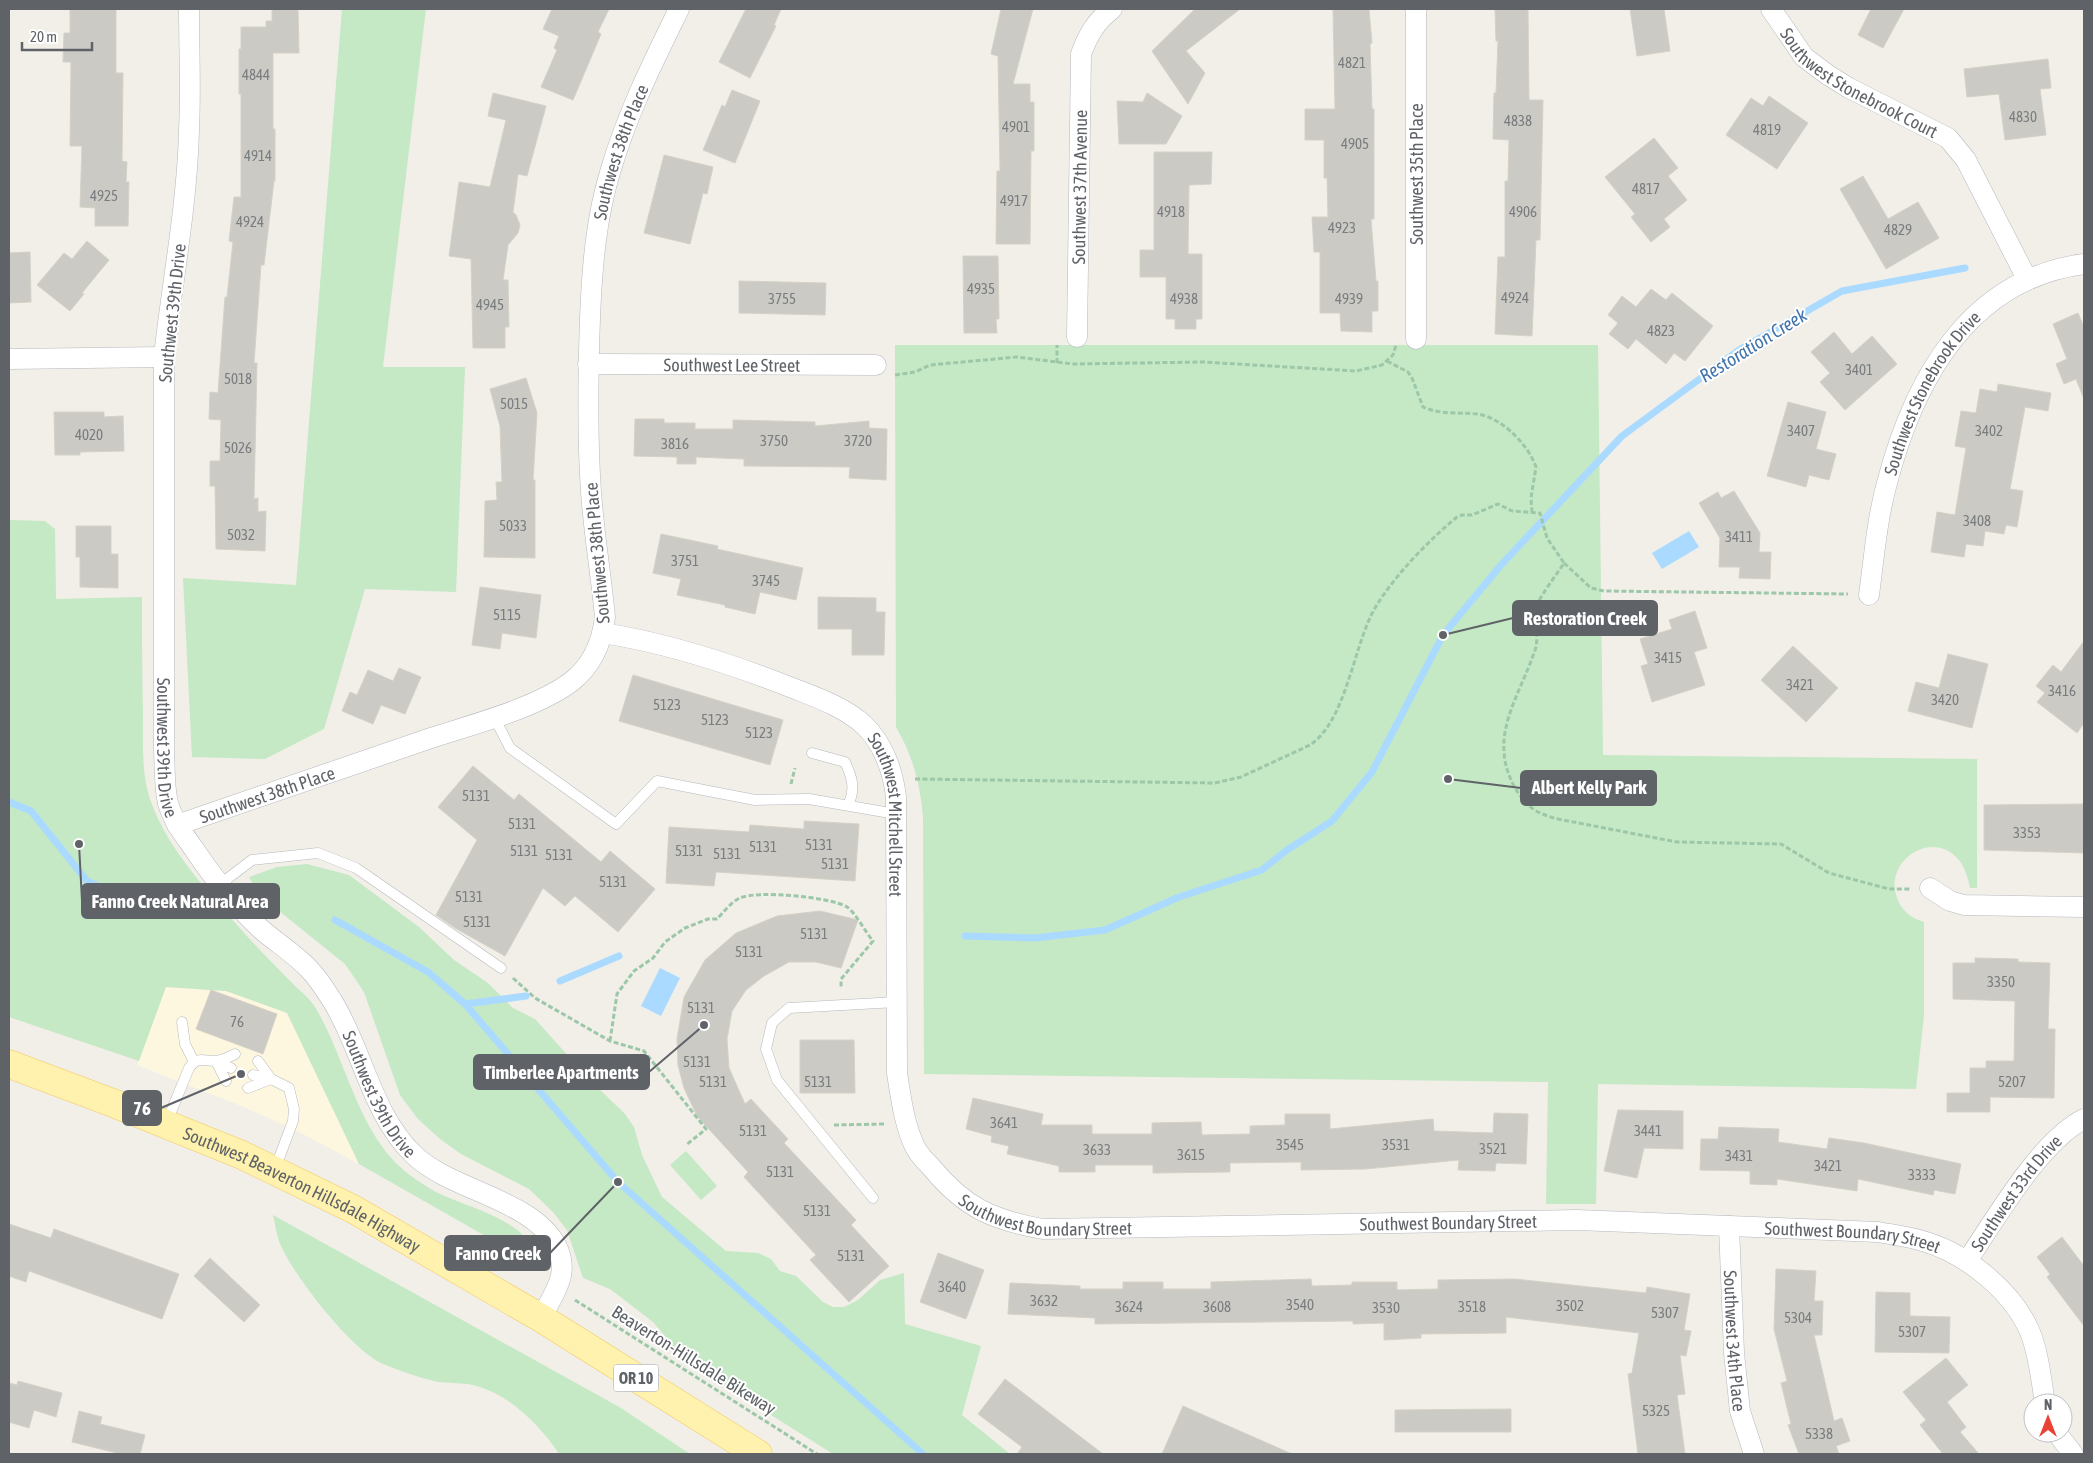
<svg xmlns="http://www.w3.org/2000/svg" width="2093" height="1463" font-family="'Asap Condensed',sans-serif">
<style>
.commercial{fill:#fef7e0}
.green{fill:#c5e8c5}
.water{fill:#aadaff}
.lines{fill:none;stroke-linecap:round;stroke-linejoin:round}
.stream{stroke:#aadaff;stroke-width:7}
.building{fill:#cccac5;stroke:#d6d1c6}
.service-casing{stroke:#b5b8bc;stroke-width:11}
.minor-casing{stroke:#b5b8bc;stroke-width:21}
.primary-casing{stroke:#f2c960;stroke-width:29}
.path{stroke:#9cc7a9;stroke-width:3;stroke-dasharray:5 2.5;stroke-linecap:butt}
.service{stroke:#fff;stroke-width:10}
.minor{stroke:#fff;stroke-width:20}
.primary{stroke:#fff2af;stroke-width:28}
.labels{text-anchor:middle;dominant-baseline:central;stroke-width:4;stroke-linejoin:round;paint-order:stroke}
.number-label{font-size:15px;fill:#7a7d7f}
.shield{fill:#fff;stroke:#8f9295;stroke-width:1}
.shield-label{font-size:16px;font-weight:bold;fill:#5f6368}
.street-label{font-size:18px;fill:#5f6368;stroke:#fff}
.water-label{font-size:19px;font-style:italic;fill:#4174aa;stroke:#fff}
.leader{fill:none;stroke:#5f6368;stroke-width:2}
.callout-dot{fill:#5f6368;stroke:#fff;stroke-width:2}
.callout{fill:#5f6368;stroke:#5f6368;stroke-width:2}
.callout-label{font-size:19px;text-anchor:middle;font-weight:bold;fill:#fff}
</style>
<rect width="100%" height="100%" fill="#f1efe8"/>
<!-- commercial -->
<path class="commercial" d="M165,987L226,991L287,1013L359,1164L303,1134L244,1107L137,1065Z"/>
<!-- green -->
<path class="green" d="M342,9H426L383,367H465L456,592L365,589L324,729L265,759L192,757L183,578L296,585Z
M895,345H1598L1603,755L1977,759V888H1970C1968,878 1965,868 1959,860C1933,828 1883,860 1897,898C1901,910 1912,919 1924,922V1015L1916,1089L1598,1084L1596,1204H1546L1548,1082L924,1074L923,816C920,784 913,756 896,727Z
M9,520L45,521L55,529L56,599L142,597C142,636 142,674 143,712C143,741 141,775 151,802C168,849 206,889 238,926C256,947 276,966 295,986C302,992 310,999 315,1007C344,1055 356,1123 396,1163C408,1175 422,1184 436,1192C465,1207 529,1220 535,1257L524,1258L359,1164L287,1013L226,991L166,987L139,1061L9,1017Z
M307,864L349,875L419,927L454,960L488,983L513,1008L535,1019L589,1079L625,1114L634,1127L642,1155L662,1197L726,1251L758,1253L771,1259L780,1271L796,1276L823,1302L833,1307H844L858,1300L880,1280L904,1273L905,1324L981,1346L962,1415L1010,1454H833L687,1362L653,1322L610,1289L583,1278L567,1230L553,1212L529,1189L461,1154L440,1139L418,1119L400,1095L364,992L345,964L259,895L249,877L277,867Z
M686,1151L717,1186L701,1200L670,1165Z
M273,1215L621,1408L690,1454H559C539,1423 506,1391 468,1384C458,1383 448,1383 438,1382C421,1378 400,1371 383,1364C352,1351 291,1273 279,1241C276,1232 275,1223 273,1215Z"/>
<!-- water -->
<path class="water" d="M1689,531L1699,547L1662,569L1652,553Z
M660,968L680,978L661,1016L641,1006Z"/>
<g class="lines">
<!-- stream -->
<path class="stream" d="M9,802L31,811L87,881L148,910H219
M335,920L428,972L465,1004L618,1182L923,1454
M965,936L1035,938L1105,930L1179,897L1262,870L1287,850L1332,821L1372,772L1443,635L1501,565L1622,436L1739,350L1842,291L1965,268
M560,981L619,956
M465,1004L526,996"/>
</g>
<!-- building -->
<path class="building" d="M70,9H116V73H123L122,161L127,162L126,182H129L128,226H95V208L80,207L82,146H70L71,62H63L64,33H70Z
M272,9H298L299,53H273V129H275V181H274L264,265H261L254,363H257L254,499L258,498V512L266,511L265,551L216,549L215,486H210V461H220L221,420L209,419L210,392L218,393L225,297H227L233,242L229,241L234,197H241V94H239V49H241V27H266V21H272Z
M552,9H609L598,32L601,34L573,100L541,87L557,50L554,48L559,36L543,29Z
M746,9H781L774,25L776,26L750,78L719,62Z
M1001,9H1033L1013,84H1030V102H1034V151H1031L1030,244H996L997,171H1000L998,56L991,54Z
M1195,9H1240L1186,51L1205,73L1188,104L1152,51Z
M1333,9H1369L1372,43L1370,44L1372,109H1374V219H1371L1376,281H1378V311H1372V332L1341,331L1340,313H1320V252H1314L1312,217H1328L1327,178H1324V140H1305V109H1335Z
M1495,9H1528L1529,100H1543L1540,240H1536L1532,336L1495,334L1498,257H1505V181H1508L1509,140L1493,139L1494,93H1496L1498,41H1496Z
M1630,9H1664L1670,51L1637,56Z
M1871,9H1904L1883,48L1858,35Z
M2048,59L2051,88L2040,89L2046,135L2005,140L1999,94L1967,97L1964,69Z
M732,90L760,101L735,163L703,150L722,105L725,107Z
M493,93L546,106L527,176L518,174L513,212L516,215L520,225L518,233L508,245L503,280H508L509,327H505V348H473L471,259L449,256L459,182L490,187L506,120L488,116Z
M1147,93L1182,116L1166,144H1119L1117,101L1143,102Z
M1769,96L1808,123L1777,169L1726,135L1751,98L1763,106Z
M1654,138L1678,168L1668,176L1687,200L1664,219L1670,227L1651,242L1631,217L1635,214L1605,177Z
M1154,152H1212L1211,184L1189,185L1188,254H1202V319H1196V329H1175V319H1166V277H1140V250H1154Z
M664,155L713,167L707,194L703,193L690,244L644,233Z
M1863,176L1888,219L1918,202L1939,238L1886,269L1840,189Z
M87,241L109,260L82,293L84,294L70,311L37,285L64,253L72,259Z
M30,252L31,302L9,303V253Z
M963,256H998L999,319H996L997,333H964Z
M739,281L826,283L825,315L739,313Z
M1651,289L1666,300L1672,293L1713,326L1685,361L1674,353L1666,364L1636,339L1628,349L1609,334L1618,323L1608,315L1622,296L1636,307Z
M2078,313L2084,327V399L2076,379L2064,384L2056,364L2067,359L2053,324Z
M1834,332L1852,354L1872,336L1897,364L1845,410L1820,382L1830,373L1811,352Z
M526,378L537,413L533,480H535V558L484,557L485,501L497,500L496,482H502L500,426L490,389Z
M1998,384L2051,393L2048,411L2025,407L2010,489L2023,491L2017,527L2006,525L2004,534L1985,531L1983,546L1966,544L1964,557L1931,552L1937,512L1955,515L1966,448L1955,446L1961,411L1976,413L1980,389L1997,392Z
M1788,402L1826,412L1816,449L1836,454L1829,480L1809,475L1806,487L1767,476Z
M54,412H104V417L123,416L124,451L80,452V455H55Z
M635,419H664V423H695V429H733V420L815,422V426L869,421V428L887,429L886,480L849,478L850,467L744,466V459L696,457V464H677V457L634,456Z
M1734,491L1760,533L1759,552H1771L1770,579L1739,578L1740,567H1719L1720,538L1699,503L1718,492L1721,498Z
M76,526H111V554H118V588L80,587V557H76Z
M661,534L718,546L717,549L803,568L796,600L760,592L755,614L725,607V605L677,595L681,579L653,573Z
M480,587L541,595L536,638L502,633L500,649L472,645Z
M818,597L876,598V612H885L884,655H852V629H818Z
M1695,611L1707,648L1694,652L1705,685L1652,702L1641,666L1648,664L1640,639L1672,629L1669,620Z
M2084,641V723L2077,733L2037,702L2045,693L2036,686L2053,665L2061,672Z
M1793,646L1838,688L1806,722L1761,680Z
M1948,654L1988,664L1972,728L1908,711L1916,682L1939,688Z
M399,668L421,677L405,714L381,705L373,724L342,711L350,692L357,695L368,670L393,681Z
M633,675L783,720L770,765L619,721Z
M473,766L514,800L519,794L601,862L610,851L655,889L618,932L575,896L565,906L543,888L505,956L455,928L436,915L477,840L438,807Z
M2084,804V853L1984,850V805Z
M804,821L859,824L855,881L716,872L714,886L666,883L669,827L749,832L750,825L804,829Z
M820,911L858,920L841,968L816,962H789L764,976L746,990L732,1011L727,1039L729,1068L745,1104L751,1099L788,1139L784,1143L856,1220L851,1225L889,1266L849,1302L810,1260L816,1255L744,1177L748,1172L697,1116L684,1088L678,1065L677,1039L684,997L705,960L736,933L777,916Z
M1975,958L2018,959V962L2050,963L2048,1029H2055L2054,1098L1990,1097V1112H1947V1093H1970V1068H1986V1061H2014L2015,1001L1953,999V963H1975Z
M211,990L277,1014L263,1054L196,1029Z
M800,1040H854L855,1093H800Z
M973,1098L1043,1114L1041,1125H1092V1134H1152V1123L1201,1122L1202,1135L1250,1134V1126L1285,1125V1114H1330V1129L1433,1119L1434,1131L1493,1133L1494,1113L1528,1114L1526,1164L1496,1163L1495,1171L1458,1170L1459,1160L1365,1169L1301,1170V1162L1230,1163V1172L1153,1173V1165H1095V1172H1059V1166L1007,1154L1009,1146L991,1142L992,1136L966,1129Z
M1618,1110L1683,1111V1149L1644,1148L1637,1178L1604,1171Z
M1719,1127L1779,1129L1778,1142L1827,1149L1829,1138L1864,1143L1961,1164L1955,1194L1934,1190L1933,1195L1858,1179L1857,1191L1777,1179V1185L1750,1184V1171L1700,1170L1701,1139H1718Z
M9,1224L51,1238L54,1229L179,1274L162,1319L29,1271L26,1282L9,1276Z
M2062,1237L2084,1266V1326L2047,1277L2050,1274L2037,1257Z
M938,1253L984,1270L966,1319L920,1302Z
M210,1258L260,1305L244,1322L194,1276Z
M1776,1269L1816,1271L1814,1301H1823L1822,1335H1814L1834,1421L1842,1418L1850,1441L1836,1446L1839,1454H1799L1788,1425L1791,1424L1781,1383L1787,1381L1774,1329Z
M1311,1279L1312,1286L1352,1285V1282H1397V1290L1438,1289V1280L1515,1279L1646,1293L1647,1287L1690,1294L1684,1330L1691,1331L1686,1356L1680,1355L1685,1394L1677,1395L1685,1454H1638L1628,1374L1632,1373L1639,1333L1506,1317V1333L1421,1334V1338L1384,1340V1323L1353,1324V1321L1095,1324V1318L1008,1314L1010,1283L1080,1286V1289H1123V1282H1163V1289H1211V1282Z
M1876,1292L1910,1293V1316L1950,1317L1949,1353L1875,1352Z
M1946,1358L1968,1385L1947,1402L1966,1427L1960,1432L1979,1454H1943L1920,1425L1926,1420L1903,1392Z
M1005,1379L1103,1454H1017L1022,1447L978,1414Z
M18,1381L62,1393L56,1417L34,1410L29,1428L9,1422V1383L17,1385Z
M1183,1406L1292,1454H1162Z
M1511,1409V1432H1395V1410Z
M79,1411L102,1417L100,1424L145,1435L140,1454H121L72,1442Z"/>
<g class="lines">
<defs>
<path id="service" d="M494,717L510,748L616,824L657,781L755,800L809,799L896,814
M812,753L845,762C852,777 856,789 848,805
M219,885L252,860L318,853L356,868L501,968
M182,1022L185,1044L194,1062
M216,1061L226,1081
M216,1061L231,1068
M258,1061L271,1079L289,1088L294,1109L293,1121L275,1169
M253,1075L271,1079
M248,1088L271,1079
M166,1124L189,1068C198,1056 202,1061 215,1061C222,1061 229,1057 235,1054
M873,1198L777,1080L766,1049L772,1023L789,1008L897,1002"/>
<g id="minor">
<path id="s1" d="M189,9C189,49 191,90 189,131C187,207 172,282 164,357V751C165,768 164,787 168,803C173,821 184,835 194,849C214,879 236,906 262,930C277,943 295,954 309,969C318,978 326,991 333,1002C363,1051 372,1115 414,1155C452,1191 531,1199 556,1245C571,1273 554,1293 541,1318"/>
<path d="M1416,9V339"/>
<path id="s2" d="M1771,9L1804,57L1828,75L1849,88L1948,138L1966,160L2027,279"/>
<path id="s3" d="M1077,337L1081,54C1088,35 1096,21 1112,9"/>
<path d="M9,359L164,357"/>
<path id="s4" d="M588,364L876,365"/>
<path id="s5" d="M1869,595C1874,558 1877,519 1887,483C1914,380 1969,279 2084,264"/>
<path id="s6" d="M603,633C667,643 729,663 790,687C815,697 843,706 864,725C883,743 893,771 896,797L897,1073C901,1098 904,1124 915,1147C919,1155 926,1162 932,1168C965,1208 993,1220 1043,1229L1577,1220L1878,1232C1894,1235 1911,1237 1926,1242C1968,1255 2013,1292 2030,1332C2039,1354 2041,1380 2045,1403"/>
<path id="s7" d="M177,825C262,796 347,767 431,738C474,724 536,708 571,682C593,665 602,642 605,617C601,575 594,534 591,492C587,435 588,376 590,318C592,268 596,217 611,169C628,112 653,62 679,9"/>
<path d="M1930,888L1950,901L1964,905L2084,907"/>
<path id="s8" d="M1729,1226L1734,1353L1740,1411L1754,1454"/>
<path id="s9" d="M1967,1261C1995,1220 2040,1141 2084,1119"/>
<path d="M2057,1433L2073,1454"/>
</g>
<g id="primary">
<path id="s10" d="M9,1064L113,1103L242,1155L353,1209L541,1318L758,1454"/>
</g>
</defs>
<!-- service casing -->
<use href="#service" class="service-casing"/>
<!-- minor casing -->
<use href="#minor" class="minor-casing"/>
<!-- primary casing -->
<use href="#primary" class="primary-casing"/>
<!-- path -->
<path class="path" d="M1387,361L1408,372L1412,378L1423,407C1441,415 1458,412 1477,414C1501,417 1528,444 1536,467L1531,498L1532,512
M1057,363V345
M895,375L915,372L930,365L1017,357L1073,364L1203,362L1356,371L1382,365L1393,355L1396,345
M1564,563L1591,588L1604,591L1848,594
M915,779L1215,783L1241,777L1310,745C1347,720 1353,646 1375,608C1394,576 1429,540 1457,517L1462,515H1472L1498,504L1512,511L1540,513L1547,538L1564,563C1557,574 1539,597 1536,608C1532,623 1541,636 1534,653C1518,699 1488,737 1514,786C1526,807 1535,813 1558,819L1677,842L1781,844L1829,873L1889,889H1910
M791,784L795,768
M513,978L535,998L610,1041L644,1051L706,1129L686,1145
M610,1041L617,994L634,971L653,958L665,942L685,928L708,919H717C723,913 732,901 740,898C757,890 831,897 847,907C855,912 866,933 873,941L841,979V989
M834,1125L885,1124
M575,1300L817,1454"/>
<!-- service -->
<use href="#service" class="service"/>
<!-- minor -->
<use href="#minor" class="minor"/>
<!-- primary -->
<use href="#primary" class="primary"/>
</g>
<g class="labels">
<!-- number labels -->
<g class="number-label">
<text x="1352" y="62">4821</text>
<text x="256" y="74">4844</text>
<text x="2023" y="116">4830</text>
<text x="1518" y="120">4838</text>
<text x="1016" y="126">4901</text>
<text x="1767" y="129">4819</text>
<text x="1355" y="143">4905</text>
<text x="258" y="155">4914</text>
<text x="1646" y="188">4817</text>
<text x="104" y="195">4925</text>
<text x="1014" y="200">4917</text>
<text x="1171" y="211">4918</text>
<text x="1523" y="211">4906</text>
<text x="250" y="221">4924</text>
<text x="1342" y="227">4923</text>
<text x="1898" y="229">4829</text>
<text x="981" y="288">4935</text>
<text x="1515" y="297">4924</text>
<text x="782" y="298">3755</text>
<text x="1184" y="298">4938</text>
<text x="1349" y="298">4939</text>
<text x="490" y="304">4945</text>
<text x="1661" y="330">4823</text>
<text x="1859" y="369">3401</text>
<text x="238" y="378">5018</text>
<text x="514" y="403">5015</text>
<text x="1801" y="430">3407</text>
<text x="1989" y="430">3402</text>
<text x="89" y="434">4020</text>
<text x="774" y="440">3750</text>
<text x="858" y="440">3720</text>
<text x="675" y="443">3816</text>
<text x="238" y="447">5026</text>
<text x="1977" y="520">3408</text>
<text x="513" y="525">5033</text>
<text x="241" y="534">5032</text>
<text x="1739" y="536">3411</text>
<text x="685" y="560">3751</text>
<text x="766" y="580">3745</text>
<text x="507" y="614">5115</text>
<text x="1668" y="657">3415</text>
<text x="1800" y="684">3421</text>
<text x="2062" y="690">3416</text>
<text x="1945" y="699">3420</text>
<text x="667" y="704">5123</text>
<text x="715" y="719">5123</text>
<text x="759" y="732">5123</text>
<text x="476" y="795">5131</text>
<text x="522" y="823">5131</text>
<text x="2027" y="832">3353</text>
<text x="819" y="844">5131</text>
<text x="763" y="846">5131</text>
<text x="524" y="850">5131</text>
<text x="689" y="850">5131</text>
<text x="727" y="853">5131</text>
<text x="559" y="854">5131</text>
<text x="835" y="863">5131</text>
<text x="613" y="881">5131</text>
<text x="469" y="896">5131</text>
<text x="477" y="921">5131</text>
<text x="814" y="933">5131</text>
<text x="749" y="951">5131</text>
<text x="2001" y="981">3350</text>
<text x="701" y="1007">5131</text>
<text x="237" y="1021">76</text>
<text x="697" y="1061">5131</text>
<text x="713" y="1081">5131</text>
<text x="818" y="1081">5131</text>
<text x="2012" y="1081">5207</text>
<text x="1004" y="1122">3641</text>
<text x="753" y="1130">5131</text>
<text x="1648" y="1130">3441</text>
<text x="1290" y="1144">3545</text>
<text x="1396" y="1144">3531</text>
<text x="1493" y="1148">3521</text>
<text x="1097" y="1149">3633</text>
<text x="1191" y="1154">3615</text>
<text x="1739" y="1155">3431</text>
<text x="1828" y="1165">3421</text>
<text x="780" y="1171">5131</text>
<text x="1922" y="1174">3333</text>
<text x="817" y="1210">5131</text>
<text x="851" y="1255">5131</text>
<text x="952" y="1286">3640</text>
<text x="1044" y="1300">3632</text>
<text x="1300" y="1304">3540</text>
<text x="1570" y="1305">3502</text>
<text x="1129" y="1306">3624</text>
<text x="1217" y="1306">3608</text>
<text x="1472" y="1306">3518</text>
<text x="1386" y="1307">3530</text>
<text x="1665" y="1312">5307</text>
<text x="1798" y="1317">5304</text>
<text x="1912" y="1331">5307</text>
<text x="1656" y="1410">5325</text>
<text x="1819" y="1433">5338</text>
</g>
<!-- shield labels -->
<rect class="shield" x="613.5" y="1364.5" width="45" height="27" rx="4"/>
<g class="shield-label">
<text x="636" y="1378">OR 10</text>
</g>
<!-- street labels -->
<g class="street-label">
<text stroke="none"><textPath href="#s2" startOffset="118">Southwest Stonebrook Court</textPath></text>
<text stroke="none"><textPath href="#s7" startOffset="965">Southwest 38th Place</textPath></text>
<text transform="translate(1416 174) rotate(-90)">Southwest 35th Place</text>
<text stroke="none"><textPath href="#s3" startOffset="150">Southwest 37th Avenue</textPath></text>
<text transform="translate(172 313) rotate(-84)">Southwest 39th Drive</text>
<text stroke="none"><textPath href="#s4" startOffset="144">Southwest Lee Street</textPath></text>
<text stroke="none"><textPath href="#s5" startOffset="215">Southwest Stonebrook Drive</textPath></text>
<text transform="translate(597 553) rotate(-95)">Southwest 38th Place</text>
<text stroke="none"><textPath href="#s1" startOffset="740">Southwest 39th Drive</textPath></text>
<text stroke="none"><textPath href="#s7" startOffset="95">Southwest 38th Place</textPath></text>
<text stroke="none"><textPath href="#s6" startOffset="375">Southwest Mitchell Street</textPath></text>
<text stroke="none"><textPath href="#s1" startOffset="1160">Southwest 39th Drive</textPath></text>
<text stroke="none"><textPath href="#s10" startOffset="319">Southwest Beaverton Hillsdale Highway</textPath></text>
<text stroke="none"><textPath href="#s9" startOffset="84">Southwest 33rd Drive</textPath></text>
<text stroke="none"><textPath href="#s6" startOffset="869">Southwest Boundary Street</textPath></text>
<text stroke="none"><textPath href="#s6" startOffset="1274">Southwest Boundary Street</textPath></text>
<text stroke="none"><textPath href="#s6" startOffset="1679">Southwest Boundary Street</textPath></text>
<text stroke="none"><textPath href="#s8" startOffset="115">Southwest 34th Place</textPath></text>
<text transform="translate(694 1360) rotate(32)">Beaverton-Hillsdale Bikeway</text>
</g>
<!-- water labels -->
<g class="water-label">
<text transform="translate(1753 345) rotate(-32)">Restoration Creek</text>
</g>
</g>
<!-- callouts -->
<path class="leader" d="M1443 635L1513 618M1448 779L1521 788M79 844L82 901M704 1025L649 1072M241 1074L161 1108M618 1182L550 1253"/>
<g class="callout-dot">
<circle cx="1443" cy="635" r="5"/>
<circle cx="1448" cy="779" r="5"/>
<circle cx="79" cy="844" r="5"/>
<circle cx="704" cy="1025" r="5"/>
<circle cx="241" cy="1074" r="5"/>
<circle cx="618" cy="1182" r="5"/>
</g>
<g class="callout">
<rect x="1513" y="601" width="144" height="34" rx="5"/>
<rect x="1521" y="771" width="135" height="34" rx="5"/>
<rect x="82" y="884" width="197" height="34" rx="5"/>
<rect x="474" y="1055" width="175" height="34" rx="5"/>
<rect x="123" y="1091" width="38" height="34" rx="5"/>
<rect x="445" y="1236" width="105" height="34" rx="5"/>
</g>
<g class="callout-label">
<text x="1585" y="625">Restoration Creek</text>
<text x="1589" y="794">Albert Kelly Park</text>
<text x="180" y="908">Fanno Creek Natural Area</text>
<text x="561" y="1079">Timberlee Apartments</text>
<text x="142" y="1115">76</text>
<text x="498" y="1260">Fanno Creek</text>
</g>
<!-- border -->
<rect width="2093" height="1463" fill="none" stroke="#5f6368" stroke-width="20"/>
<!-- north arrow -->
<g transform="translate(2048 1418)"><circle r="24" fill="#ffffff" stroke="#bfc1c3"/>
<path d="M0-4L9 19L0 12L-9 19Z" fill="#ea4335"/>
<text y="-8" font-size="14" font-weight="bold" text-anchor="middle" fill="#5f6368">N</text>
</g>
<!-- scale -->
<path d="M22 42v8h70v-8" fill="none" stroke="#5f6368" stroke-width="2.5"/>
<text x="30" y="42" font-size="15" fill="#5f6368" stroke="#ffffff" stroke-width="4" paint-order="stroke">20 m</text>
</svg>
